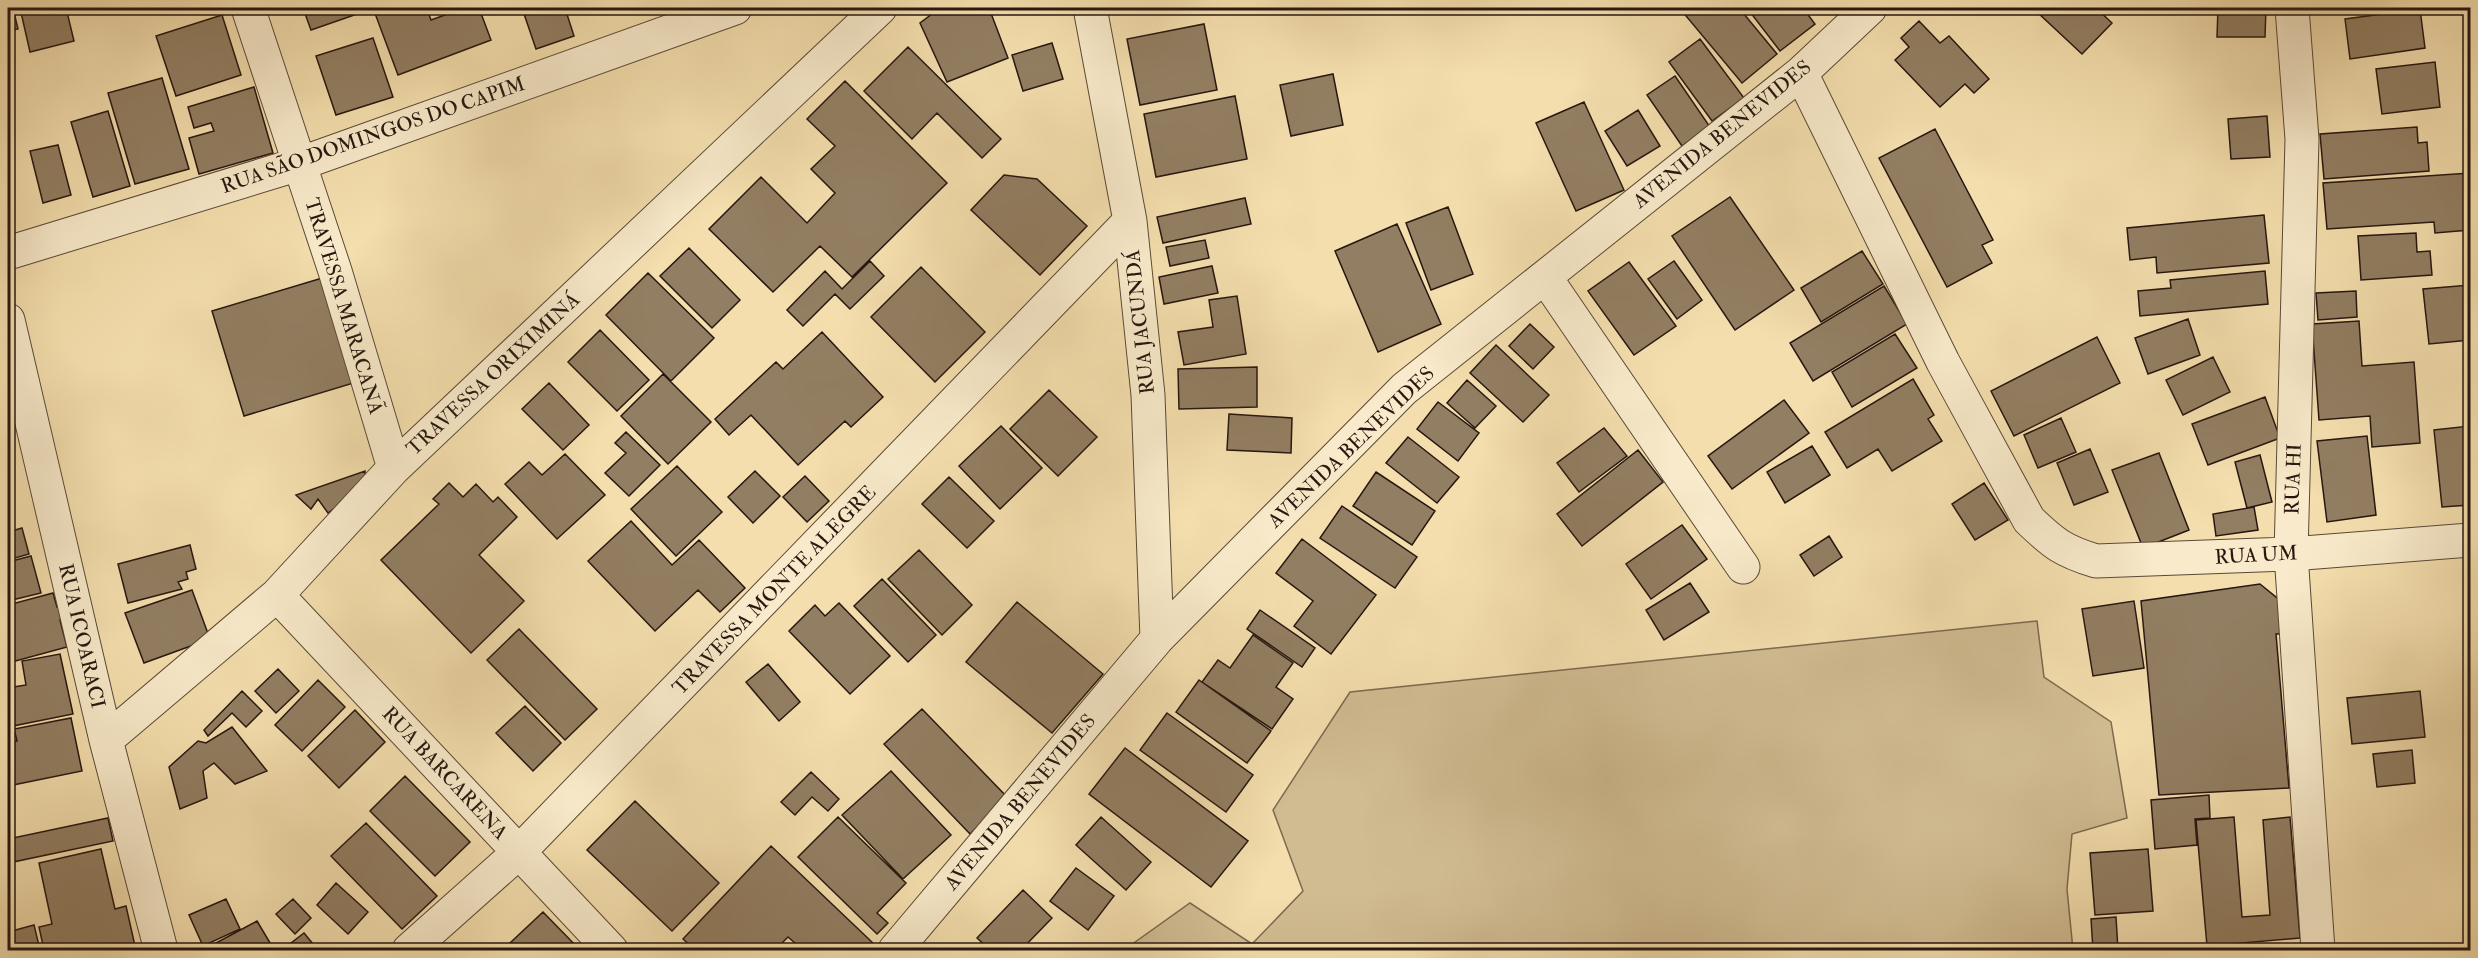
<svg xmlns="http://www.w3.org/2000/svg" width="2478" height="958" font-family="'IM FELL Double Pica',serif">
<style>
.green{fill:#d1bc92;stroke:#7c6a51;stroke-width:1.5}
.building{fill:#927e62;stroke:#271710;stroke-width:1.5}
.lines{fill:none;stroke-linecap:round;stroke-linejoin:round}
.street-casing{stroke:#5a4937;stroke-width:35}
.street{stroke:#f8eaca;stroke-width:33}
.labels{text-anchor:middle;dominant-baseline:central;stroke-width:4.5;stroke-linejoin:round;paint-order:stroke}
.street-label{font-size:20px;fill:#271710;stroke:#f8eaca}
</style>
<rect width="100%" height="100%" fill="#f4dead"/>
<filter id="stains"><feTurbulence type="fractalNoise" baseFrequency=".00333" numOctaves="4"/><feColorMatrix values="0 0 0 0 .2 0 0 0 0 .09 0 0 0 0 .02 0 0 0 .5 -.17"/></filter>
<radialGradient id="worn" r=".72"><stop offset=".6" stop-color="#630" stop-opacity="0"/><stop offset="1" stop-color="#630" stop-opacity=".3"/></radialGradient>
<!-- green -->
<path class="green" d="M2037,621L2044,677L2111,722L2127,818L2072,834L2067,889L2073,950H1124L1190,903L1252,944L1303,891L1273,810L1350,692Z"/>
<!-- building -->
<path class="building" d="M8,8H13L18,29L8,31Z
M20,8H66L74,41L30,52Z
M303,8H358L360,13L311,30Z
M373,8H439L428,12L431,20L464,8H479L491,40L398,75Z
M522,8H565L574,36L536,49Z
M940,8H989L1008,58L947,82L920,23Z
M1684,8H1739L1777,54L1742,83L1681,10Z
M1747,8H1803L1815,24L1780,51Z
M2040,8H2096L2112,23L2082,54L2036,11Z
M2218,8H2266L2265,37H2217Z
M2420,9L2425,48L2350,59L2345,19Z
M222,15L241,75L176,96L156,36Z
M1919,21L1940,43L1949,36L1989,79L1974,93L1965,84L1940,107L1895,60L1909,47L1901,38Z
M1204,24L1217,90L1140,105L1127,39Z
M373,38L393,97L336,115L316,56Z
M1700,39L1744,98L1712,121L1669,62Z
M1052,43L1063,79L1023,91L1012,55Z
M908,47L1001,139L982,158L937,113L912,139L864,91Z
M2435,62L2440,107L2382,114L2376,69Z
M1333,74L1343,125L1291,136L1280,85Z
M1675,76L1710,127L1682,146L1647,95Z
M162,78L189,169L135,184L108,93Z
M845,81L947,183L852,277L820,246L773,292L709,229L761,177L807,223L835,193L811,169L835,146L807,119Z
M254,87L273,153L199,174L189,138L214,131L211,123L194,128L188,107Z
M1235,96L1247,159L1156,177L1144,114Z
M1584,102L1624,190L1576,211L1536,123Z
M1638,110L1660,146L1627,166L1605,131Z
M108,111L130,186L93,197L71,122Z
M2267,116L2270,157L2231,159L2228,119Z
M2417,127L2418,143L2427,142L2429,171L2324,179L2320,134Z
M1935,129L1993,240L1982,245L1992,263L1947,287L1879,158Z
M58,145L71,195L43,203L30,151Z
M2470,173V230L2435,233L2434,222L2327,229L2323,183Z
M1004,175L1037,179L1087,226L1040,275L971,210Z
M1730,197L1794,290L1735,330L1672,236Z
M1245,198L1251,224L1163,243L1157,217Z
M1448,207L1473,274L1431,290L1406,223Z
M2264,215L2269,263L2157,273L2156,257L2130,260L2127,228Z
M1397,224L1441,324L1378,352L1335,251Z
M2416,233L2417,252L2430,251L2432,275L2361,280L2358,236Z
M1205,240L1209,258L1170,266L1166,247Z
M689,248L740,300L712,328L660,276Z
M1862,251L1883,284L1821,322L1801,288Z
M870,261L884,276L850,309L835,294L803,326L787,310L825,271L842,289Z
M1674,261L1702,300L1677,319L1648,279Z
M1629,262L1676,326L1634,355L1588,291Z
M1212,266L1218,293L1164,304L1159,277Z
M921,267L985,332L935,382L871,317Z
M2265,271L2268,304L2140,316L2138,291L2171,288L2170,280Z
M648,273L714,338L671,381L606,315Z
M329,276L360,381L244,416L212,311Z
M2470,285V340L2429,344L2423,289Z
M1884,286L1907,324L1813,381L1790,343Z
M2356,291L2357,317L2318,320L2316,293Z
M1237,296L1246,354L1184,365L1178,332L1213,327L1209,300Z
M2188,319L2200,355L2148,374L2135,338Z
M2359,321L2362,366L2414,362L2420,443L2372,447L2370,416L2319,420L2312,324Z
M1530,324L1554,347L1533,369L1509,346Z
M600,330L649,380L617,411L568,362Z
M822,332L883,397L851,427L845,421L798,465L751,415L729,435L715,419L776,362L783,369Z
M1895,334L1917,368L1852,407L1832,372Z
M2097,337L2120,383L2014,436L1991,391Z
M1496,345L1549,395L1523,422L1470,373Z
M2213,357L2230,392L2183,415L2166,380Z
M1257,367V407L1179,409L1178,369Z
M663,374L711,422L668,464L621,416Z
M1913,379L1934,415L1928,419L1942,441L1892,471L1878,449L1847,468L1825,432Z
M1467,380L1496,406L1475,428L1447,403Z
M549,383L589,425L563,450L522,409Z
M1049,390L1097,437L1058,476L1010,429Z
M2265,397L2280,438L2208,465L2192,424Z
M1784,400L1809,433L1732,489L1708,456Z
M1438,402L1479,433L1458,461L1417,429Z
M1229,414L1292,418L1291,453L1227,450Z
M2061,418L2076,452L2038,468L2024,435Z
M1001,426L1042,468L1000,509L959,466Z
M2470,426V505L2442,507L2434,430Z
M1604,428L1627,456L1579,492L1557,463Z
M626,432L660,465L629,496L605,473L626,453L615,443Z
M2367,436L2376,515L2327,522L2317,441Z
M1408,437L1459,477L1437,503L1386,463Z
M1812,446L1830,475L1785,503L1767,472Z
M2090,449L2108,492L2074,505L2057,463Z
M1638,450L1663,482L1582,546L1557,514Z
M2159,453L2189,530L2143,548L2112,470Z
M565,454L605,495L557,539L505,484L529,462L542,475Z
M2260,455L2272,502L2247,508L2235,462Z
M677,466L722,512L676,556L631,509Z
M365,471V487L328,513L318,499L311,509L296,495Z
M755,471L780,496L753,523L728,497Z
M1376,472L1435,511L1412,545L1353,506Z
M805,476L829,501L807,522L783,497Z
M949,477L994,521L967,548L922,504Z
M449,483L463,497L476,484L493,502L498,497L517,517L479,555L524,601L471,653L381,560L439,504L433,499Z
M1984,483L2008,520L1975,540L1952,504Z
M1342,506L1417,557L1395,588L1320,538Z
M2254,507L2258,530L2216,536L2213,514Z
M631,521L672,565L699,540L745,588L720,612L698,590L655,631L588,561Z
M1682,525L1707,559L1651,599L1626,564Z
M22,528L29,554L8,560V532Z
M1829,536L1842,557L1814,576L1800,555Z
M1302,539L1376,595L1331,654L1294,626L1313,601L1276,573Z
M190,545L196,569L186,572L188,579L178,582L182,589L128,603L118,564Z
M919,550L972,605L942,635L888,579Z
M31,556L41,593L8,601V562Z
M882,579L936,635L908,662L854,606Z
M1690,583L1709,612L1664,640L1646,610Z
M2260,584L2282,602L2285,634H2276L2289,788L2159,795L2141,601Z
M192,590L210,639L144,663L125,613Z
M53,593L57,607L69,604L72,617L60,620L67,647L8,663V605Z
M2134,601L2144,668L2093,676L2082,609Z
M1017,602L1103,674L1052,733L966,662Z
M839,603L890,656L850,694L789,631L815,605L825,616Z
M1260,610L1315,648L1302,667L1247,629Z
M519,629L597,709L565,740L487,660Z
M1253,635L1293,663L1276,687L1293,699L1272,729L1202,682L1218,660L1230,668Z
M60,654L73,714L8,727V688L26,685L22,661Z
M768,664L800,702L779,721L746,682Z
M278,669L299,691L276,713L255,691Z
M318,680L345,707L302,751L275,725Z
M1199,680L1271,731L1247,763L1176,712Z
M242,691L262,711L246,727L232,713L208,736L204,730Z
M2420,691L2425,737L2352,744L2347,698Z
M525,706L561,743L533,771L496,733Z
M922,709L1008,798L970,834L884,744Z
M355,710L385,742L339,788L308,756Z
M1167,713L1253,775L1226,812L1140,750Z
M71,718L82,771L8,786V743L17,741L14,729Z
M232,727L267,771L235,784L214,763L203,771L207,798L180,809L169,767L198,741L206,743Z
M1125,748L1248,841L1211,887L1089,794Z
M2412,750L2415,783L2377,787L2373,754Z
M891,771L951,835L903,879L842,815Z
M811,772L839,799L828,811L812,797L795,815L781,802Z
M405,776L470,842L435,876L370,811Z
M2209,795L2210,818L2195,819L2197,845L2155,849L2151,800Z
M635,801L719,883L672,931L587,850Z
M838,817L906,883L877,913L888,923L877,934L798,857Z
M1101,817L1151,862L1126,890L1076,845Z
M2234,817L2242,917L2270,915L2263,820L2290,817L2300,938L2207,946L2196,820Z
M108,818L113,841L13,862L8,839Z
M366,823L437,896L402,929L331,856Z
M771,846L875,945L870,950H803L788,937L775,950H695L683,939Z
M101,849L115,909L126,906L135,946L115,950H44L39,927L52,924L39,863Z
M2148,849L2153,911L2095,915L2090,853Z
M1076,868L1114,896L1088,930L1050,901Z
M336,883L368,912L348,934L317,905Z
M1023,890L1052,918L1021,950H990L977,938Z
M226,899L240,929L203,946L189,915Z
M293,899L311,918L295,934L276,914Z
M543,912L580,950H518L510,943Z
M2116,917L2118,950H2093L2091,919Z
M257,921L273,948L268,950H203Z
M34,925L40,950H8V932Z
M304,933L318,950H282Z"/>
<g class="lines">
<defs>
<path id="street" d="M248,8L335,271L394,468
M1090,8L1130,221L1148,395L1157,639
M2292,8L2302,139L2291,554L2318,950
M1801,73L1943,362L2029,520C2054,544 2063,551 2096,561L2291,554L2470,540
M8,253L299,164L735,8
M1545,277L1743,567
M8,320L106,740L161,950
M277,595L611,950
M106,740L277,595L394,468L880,8
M409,950L519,852L1130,221
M895,950L1157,639L1404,389L1801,73L1870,8"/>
</defs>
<!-- street casing -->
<use href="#street" class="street-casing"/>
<!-- street -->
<use href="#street" class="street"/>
</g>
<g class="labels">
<!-- street labels -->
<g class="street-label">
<text transform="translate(1722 134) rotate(-39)">AVENIDA BENEVIDES</text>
<text transform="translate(373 135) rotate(-19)">RUA SÃO DOMINGOS DO CAPIM</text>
<text transform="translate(344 306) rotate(73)">TRAVESSA MARACANÃ</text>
<text transform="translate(1140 322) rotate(-96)">RUA JACUNDÁ</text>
<text transform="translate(493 374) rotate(-43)">TRAVESSA ORIXIMINÁ</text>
<text transform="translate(1351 447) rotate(-44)">AVENIDA BENEVIDES</text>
<text transform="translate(2293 479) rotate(-88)">RUA HI</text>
<text transform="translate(2256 555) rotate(-3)">RUA UM</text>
<text transform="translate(774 590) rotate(-46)">TRAVESSA MONTE ALEGRE</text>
<text transform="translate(82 636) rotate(77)">RUA ICOARACI</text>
<text transform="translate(445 773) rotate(47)">RUA BARCARENA</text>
<text transform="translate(1020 802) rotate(-50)">AVENIDA BENEVIDES</text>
</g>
</g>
<!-- margin -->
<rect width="2478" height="958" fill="none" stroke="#f4dead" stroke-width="30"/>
<rect x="9" y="9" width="2460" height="940" fill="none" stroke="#271710" stroke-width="3"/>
<rect x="15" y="15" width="2448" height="928" fill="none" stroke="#271710" stroke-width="1.5"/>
<rect width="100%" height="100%" filter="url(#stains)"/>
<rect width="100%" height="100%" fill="url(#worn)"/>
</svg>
